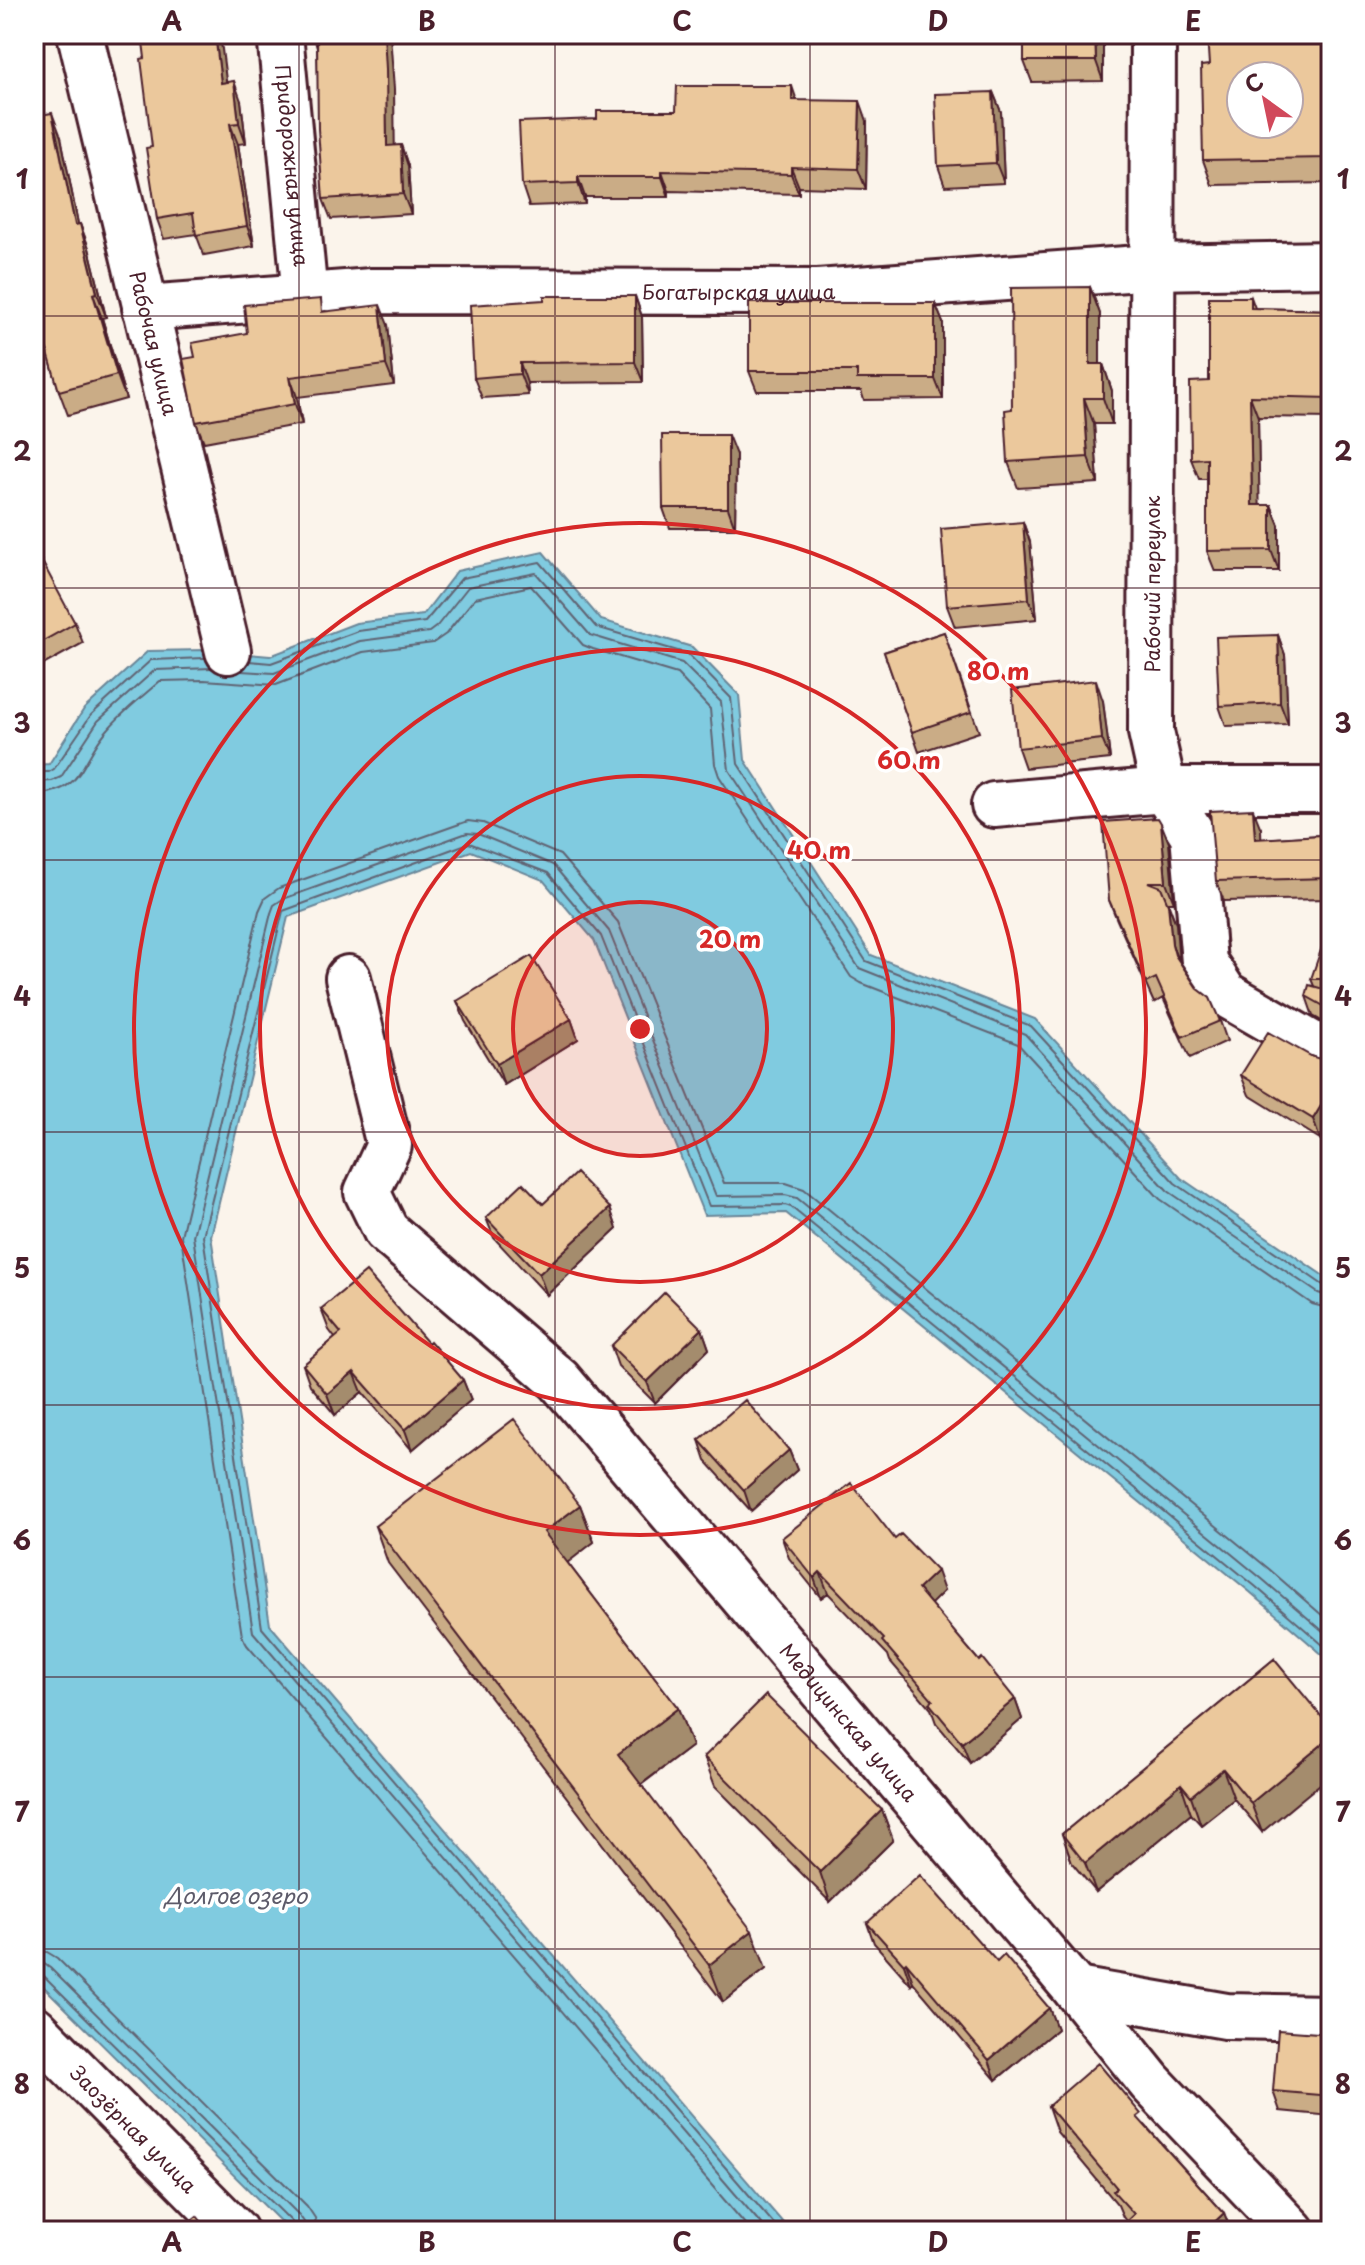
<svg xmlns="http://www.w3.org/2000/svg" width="1365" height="2265" font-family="'Playpen Sans',sans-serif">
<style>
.water{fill:#80cbe0;stroke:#6a8698;stroke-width:2}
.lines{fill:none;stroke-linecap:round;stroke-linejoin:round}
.shore{stroke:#606473;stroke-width:2}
.minor-casing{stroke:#4a1f2b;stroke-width:50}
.minor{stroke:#fff;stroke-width:44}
.wall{fill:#caac86;stroke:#4a1f2b;stroke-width:2}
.shaded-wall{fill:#a48c6d;stroke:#4a1f2b;stroke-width:2}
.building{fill:#ebc89c;stroke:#4a1f2b;stroke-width:2;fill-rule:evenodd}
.grid{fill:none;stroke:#4a1f2b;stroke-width:2;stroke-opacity:0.55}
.ring{fill:none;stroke:#d62828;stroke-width:4}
.labels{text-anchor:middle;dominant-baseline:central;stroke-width:7;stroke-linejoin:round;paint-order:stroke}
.street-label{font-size:20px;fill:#4a1f2b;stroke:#fff}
.water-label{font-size:22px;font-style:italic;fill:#5d5b6a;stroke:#fff}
.centre{fill:#d62828;stroke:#fff;stroke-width:4}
.ring-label{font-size:24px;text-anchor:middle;font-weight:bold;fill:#d62828;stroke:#fff;stroke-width:7;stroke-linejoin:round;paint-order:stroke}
.neatline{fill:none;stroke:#4a1f2b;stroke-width:3}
.grid-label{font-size:26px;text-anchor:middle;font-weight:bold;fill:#4a1f2b}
</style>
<rect width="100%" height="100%" fill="#fbf4eb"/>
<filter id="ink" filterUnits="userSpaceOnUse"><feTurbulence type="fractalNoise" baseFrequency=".0125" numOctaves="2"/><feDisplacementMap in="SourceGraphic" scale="16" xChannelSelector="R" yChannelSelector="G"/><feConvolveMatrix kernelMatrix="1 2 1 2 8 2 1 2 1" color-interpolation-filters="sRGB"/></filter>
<g filter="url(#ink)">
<!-- water -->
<path class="water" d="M543,552L601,620L692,647L739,695L745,760L871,955L1035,1019L1181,1178L1331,1281V1662L1250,1592L786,1213L704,1215L594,940L543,880L471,851L288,917L211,1236L270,1625L790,2231H290L34,1977V765L49,764L84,709L148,651L205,650L270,656L356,623L423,615L457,571Z"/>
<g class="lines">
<!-- shore -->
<path class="shore" d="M249,661L271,663L358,631L425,622L462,578L540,562L596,627L688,654L731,698L738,764L866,961L1031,1026L1175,1183L1323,1285L1331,1287
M241,671L274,673L360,641L429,632L437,626L468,587L536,573L590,635L682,663L721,702L729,770L859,968L1025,1034L1168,1191L1318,1293L1331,1297
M34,772H49L54,769L91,715L151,660L205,658
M34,782L52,781L61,777L98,721L155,670L212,668
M34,794C85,794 80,759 109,728C124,711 143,696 160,681L204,680L276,685L363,652L433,643L446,634L475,598L531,586L583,645L593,649L677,674L710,709L715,764L719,776L851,977L861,983L1018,1044L1160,1199L1312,1304L1331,1309
M34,1950L47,1952L57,1958L307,2206L315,2218L317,2231
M34,1962L43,1963L50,1968L299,2215L304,2222L305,2231
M34,1972L43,1975L292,2222L295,2231
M751,2231L247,1645L242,1636L181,1236L259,911L265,898L279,888L468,821L483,823L560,855L618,922L724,1183H786L804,1189L1269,1569L1331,1623
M767,2231L253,1632L193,1236L271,913L274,905L283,899L467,833L478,834L553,865L609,931L716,1196L785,1195L797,1198L1261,1578L1331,1638
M780,2231L262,1628L203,1236L283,911L469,843L548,873L601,936L709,1206L785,1205L791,1207L1255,1586L1331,1652"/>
<defs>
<g id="minor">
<path id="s1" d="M80,34L228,651"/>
<path id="s2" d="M280,34L305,297"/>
<path d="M1153,34L1151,732L1164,790L1193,835L1204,962L1225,994L1331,1055"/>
<path id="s3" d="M145,308L372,291L818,292L1153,267L1331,264"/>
<path d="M994,805L1164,790H1331"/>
<path id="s4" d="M348,978L389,1145L367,1192L386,1231L559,1380L1076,1990L1150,2082L1292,2231"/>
<path d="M1076,1990L1226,2016L1331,2018"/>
<path id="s5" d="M34,2028L235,2231"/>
</g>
</defs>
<!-- minor casing -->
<use href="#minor" class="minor-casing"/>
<!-- minor -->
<use href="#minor" class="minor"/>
</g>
<!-- wall -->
<path class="wall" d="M313,34L394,89V146L401,145L408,166L411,214L331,219L323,199L317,48Z
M1103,34V81L1032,82L1024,61Z
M1331,34V183L1212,185L1203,160L1209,65Z
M226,82L241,101L246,143L238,144L254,246L204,255L196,234L164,239L157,219L152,147Z
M993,92L1001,112L1004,183L945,186L938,166Z
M797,100L867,121L866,189L799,187V194L669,191V197H585V204L529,206L522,185L597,119L676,111Z
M34,116L61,137L78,224H80L89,248L106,317L102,318L126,399L68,415L59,391L42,333L34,335Z
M1090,287L1100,314V364H1103L1112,391V424H1094L1098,483L1018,488L1008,462L1012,409Z
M635,296L642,317L643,382L527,383L528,395L482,398L474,378Z
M1251,297L1255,308L1331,310V418L1258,417L1259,505H1271L1279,525V571H1215L1207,551V479H1199L1191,459Z
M935,303L943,323V399L864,400L861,391H757L749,371Z
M325,311L388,325L394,385L297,397L302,424L204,442L196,422L195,357L247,333Z
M736,455L735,528H670L663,508Z
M1023,522L1030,542L1037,619L955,627L947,606Z
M34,556L75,623L83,643L34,670Z
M944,632L979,732L919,752L884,652Z
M1278,635L1285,655L1288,724L1226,726L1219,706Z
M1103,701L1110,759L1025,768L1018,748Z
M1331,808V899L1224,901L1216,881L1261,829V839L1321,835Z
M1169,843L1174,902H1168L1176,924L1179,960L1220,1021L1227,1041L1190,1058L1163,998L1154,1003L1117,920L1109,900Z
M1331,944V1026L1313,1016L1306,996L1314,986L1311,979Z
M457,1001L571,1019L578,1039L504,1085L465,1021Z
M1311,1056L1323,1060L1320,1139L1249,1095L1241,1075Z
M543,1204L610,1208L617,1229L547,1295L494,1238L486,1218Z
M321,1309L428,1343L463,1380L471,1400L412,1450L362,1392L335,1415L310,1385L303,1365L335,1338L329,1330Z
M702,1329L709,1349L655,1403L618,1366L611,1346Z
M699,1440L789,1450L797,1470L751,1511L706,1461Z
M580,1505L594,1542L567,1562L678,1708L692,1746L641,1785L766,1969L723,2002L388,1563L375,1526Z
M782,1538L895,1539L944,1591L930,1604L979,1661L1015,1699L1022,1719L970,1763L936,1723L931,1709L890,1661L888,1655L828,1593L821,1598L789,1558Z
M1274,1659L1262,1832L1234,1799L1201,1825L1191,1814L1096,1892L1072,1863L1062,1834Z
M704,1757L882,1810L893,1840L830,1902L715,1786Z
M867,1923L997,1962L1049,2008L1057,2029L996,2080L913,1982L911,1985L874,1943Z
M1331,2034V2116L1280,2111L1273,2091Z
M1048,2106L1145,2125L1224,2213L1231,2231H1116L1126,2221L1123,2217L1118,2205L1057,2132Z"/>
<!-- shaded-wall -->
<path class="shaded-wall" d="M215,34H220L229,103L221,83Z
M384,34H390L394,89L395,166L387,146Z
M1095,34H1103V81L1096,61Z
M234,81L241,101L246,143L239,123Z
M792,86L799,107L792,100Z
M993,92L1001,112L1004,183L996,163Z
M860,101L867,121L866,189L858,169Z
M52,113L61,137L83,249L75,225Z
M230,124L238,144L254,246L247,226Z
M401,145L408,166L411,214L403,194Z
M791,167L799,187V194L791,174Z
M662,171L669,191V197L662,177Z
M578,177L585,197V204L578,183Z
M80,224L89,248L106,317L97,293Z
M1090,287L1100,314V390L1090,364Z
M93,294L102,318L126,399L117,375Z
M635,296L642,317L643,382L635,362Z
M935,303L943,323V399L935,379Z
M380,305L388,325L394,385L386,365Z
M520,363L527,383L528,395L520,374Z
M1103,364L1112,391V424L1103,398Z
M290,377L297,397L302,424L295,404Z
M1250,396L1258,417L1260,526L1252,505Z
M1084,398L1094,424L1098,483L1088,457Z
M728,435L736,455L735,528L728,508Z
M1271,505L1279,525V571L1271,550Z
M1023,522L1030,542L1037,619L1029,599Z
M1278,635L1285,655L1288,724L1280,703Z
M1096,680L1103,701L1110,759L1102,739Z
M1253,809L1261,829L1262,859L1255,839Z
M1161,823L1169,843L1174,902L1166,882Z
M1168,904L1176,924L1179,964L1172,944Z
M571,1019L578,1039L504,1085L497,1064Z
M1331,1089V1122L1320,1139L1313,1119Z
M610,1208L617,1229L547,1295L539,1274Z
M702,1329L709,1349L655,1403L647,1382Z
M354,1372L362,1392L335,1415L327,1394Z
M463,1380L471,1400L412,1450L405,1430Z
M789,1450L797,1470L751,1511L744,1490Z
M580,1505L594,1542L558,1570L544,1532Z
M937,1571L944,1591L925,1610L918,1589Z
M820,1572L828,1593L821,1598L814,1578Z
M1015,1699L1022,1719L970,1763L962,1743Z
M678,1708L692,1746L631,1792L618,1754Z
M1331,1737V1775L1262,1832L1251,1803Z
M1223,1769L1234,1799L1201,1825L1191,1796Z
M1181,1784L1191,1814L1096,1892L1085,1863Z
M882,1810L893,1840L830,1902L820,1872Z
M752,1931L766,1969L723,2002L709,1965Z
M906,1962L913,1982L911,1985L904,1964Z
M1049,2008L1057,2029L996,2080L989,2060Z
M1224,2213L1231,2231H1205Z"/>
<!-- building -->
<path class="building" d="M142,34H215L221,83L234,81L239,123L230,124L247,226L196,235L193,213L157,219L146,148L152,147L141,59L145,58Z
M313,34H384L386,69L387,146L401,145L403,194L323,199L318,129L317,37H314Z
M1024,34H1095L1096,61H1024Z
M1207,34H1331V158L1203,160L1201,66L1209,65ZM1241,76H1289V124H1241Z
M677,86H792V100L860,101L858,169L791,167V174L662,171V177H578V183L522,185L519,122L597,119V111H676Z
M993,92L996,163L938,166L935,94Z
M52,113L75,225L80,224L97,293L93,294L117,375L59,391L35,308H34V116Z
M1090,287V364H1103V398H1084L1088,457L1008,462L1005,410L1012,409L1011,288Z
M544,296H635V362L520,363V374L474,378L470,305L544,300Z
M1209,297H1251V308L1331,310V398L1250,396L1252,505H1271V550L1207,551V458L1191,459L1190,382L1209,381Z
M321,299L322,312L380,305L386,365L290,377L295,404L196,422L183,359L195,357L192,343L247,333L244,305Z
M749,303H935V379H857V371H749Z
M662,435H728V508H663Z
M1023,522L1029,599L947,606L941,529Z
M38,554L75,623L34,646V556Z
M944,632L971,712L912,732L884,652Z
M1278,635L1280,703L1219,706L1216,637Z
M1096,680L1102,739L1018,748L1012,690Z
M1321,808H1331V878L1216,881L1210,811L1253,809L1255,839L1321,835Z
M1158,818L1161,823L1166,882H1148L1161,887L1168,904L1172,944L1175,955L1197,988L1210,998L1220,1021L1182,1037L1156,978L1146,983L1109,900L1103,822Z
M1324,941L1331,944V979H1311Z
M531,956L571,1019L497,1064L457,1001Z
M1309,985L1331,991V1010L1306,996Z
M1268,1032L1311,1056L1323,1060L1331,1058V1089L1313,1119L1241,1075Z
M576,1173L610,1208L539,1274L486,1218L523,1183L543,1204Z
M366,1272L428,1343L430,1341L463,1380L405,1430L354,1372L327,1394L303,1365L341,1333L321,1309Z
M665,1292L702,1329L647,1382L611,1346Z
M745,1400L789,1450L744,1490L699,1440Z
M514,1419L580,1505L544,1532L678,1708L618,1754L752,1931L709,1965L375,1526Z
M851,1483L895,1539L901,1534L937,1571L918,1589L979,1661L982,1658L1015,1699L962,1743L929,1703L933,1700L882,1641L884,1639L820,1572L814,1578L782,1538Z
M1274,1659L1331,1728V1737L1251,1803L1223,1769L1191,1796L1181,1784L1085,1863L1062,1834Z
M766,1695L882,1810L820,1872L704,1757Z
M920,1875L997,1962L1004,1955L1049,2008L989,2060L906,1962L904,1964L867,1923Z
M1278,2030L1331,2034V2096L1273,2091Z
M1098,2063L1141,2114L1137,2117L1224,2213L1205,2231H1116L1134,2214L1113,2191L1117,2188L1048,2106Z
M197,2216L209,2231H178Z"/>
</g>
<!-- grid -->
<path class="grid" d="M299,34V2231M555,34V2231M810,34V2231M1066,34V2231M34,316H1331M34,588H1331M34,860H1331M34,1132H1331M34,1405H1331M34,1677H1331M34,1949H1331"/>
<!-- distance rings -->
<circle cx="640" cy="1029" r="127" fill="#d62828" fill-opacity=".12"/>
<g class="ring">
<circle cx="640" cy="1029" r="127"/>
<circle cx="640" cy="1029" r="253"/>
<circle cx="640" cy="1029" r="380"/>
<circle cx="640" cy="1029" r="506"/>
</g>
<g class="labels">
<!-- street labels -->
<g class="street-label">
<text stroke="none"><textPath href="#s2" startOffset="132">Придорожная улица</textPath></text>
<text stroke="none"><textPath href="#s3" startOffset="594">Богатырская улица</textPath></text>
<text stroke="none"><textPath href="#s1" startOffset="318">Рабочая улица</textPath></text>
<text transform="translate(1152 584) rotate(-90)">Рабочий переулок</text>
<text stroke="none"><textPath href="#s4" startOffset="944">Медицинская улица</textPath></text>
<text stroke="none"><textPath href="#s5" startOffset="142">Заозёрная улица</textPath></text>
</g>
<!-- water labels -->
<g class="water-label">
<text x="236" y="1894">Долгое озеро</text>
</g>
</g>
<circle cx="640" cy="1029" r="12" class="centre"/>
<g class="ring-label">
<text x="998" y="680">80 m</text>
<text x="909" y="769">60 m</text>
<text x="819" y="859">40 m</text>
<text x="730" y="948">20 m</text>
</g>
<!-- margin -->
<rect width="1365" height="2265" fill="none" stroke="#fff" stroke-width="88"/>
<!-- north arrow -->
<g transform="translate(1265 100) rotate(327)"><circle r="38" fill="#ffffff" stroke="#b7a5aa" stroke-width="2"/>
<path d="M0-6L14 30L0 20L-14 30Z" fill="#d1495b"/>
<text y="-12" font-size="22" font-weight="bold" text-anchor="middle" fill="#4a1f2b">С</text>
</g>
<rect x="44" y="44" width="1277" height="2177" class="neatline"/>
<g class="grid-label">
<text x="172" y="31">A</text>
<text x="427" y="31">B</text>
<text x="682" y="31">C</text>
<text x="938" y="31">D</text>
<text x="1193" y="31">E</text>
<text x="22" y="189">1</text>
<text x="1343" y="189">1</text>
<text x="22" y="461">2</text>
<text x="1343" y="461">2</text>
<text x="22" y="733">3</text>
<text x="1343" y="733">3</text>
<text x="22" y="1006">4</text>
<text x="1343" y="1006">4</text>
<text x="22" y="1278">5</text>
<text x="1343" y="1278">5</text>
<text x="22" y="1550">6</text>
<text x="1343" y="1550">6</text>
<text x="22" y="1822">7</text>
<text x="1343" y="1822">7</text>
<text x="22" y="2094">8</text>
<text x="1343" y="2094">8</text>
<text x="172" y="2252">A</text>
<text x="427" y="2252">B</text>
<text x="682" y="2252">C</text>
<text x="938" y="2252">D</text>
<text x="1193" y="2252">E</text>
</g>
</svg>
